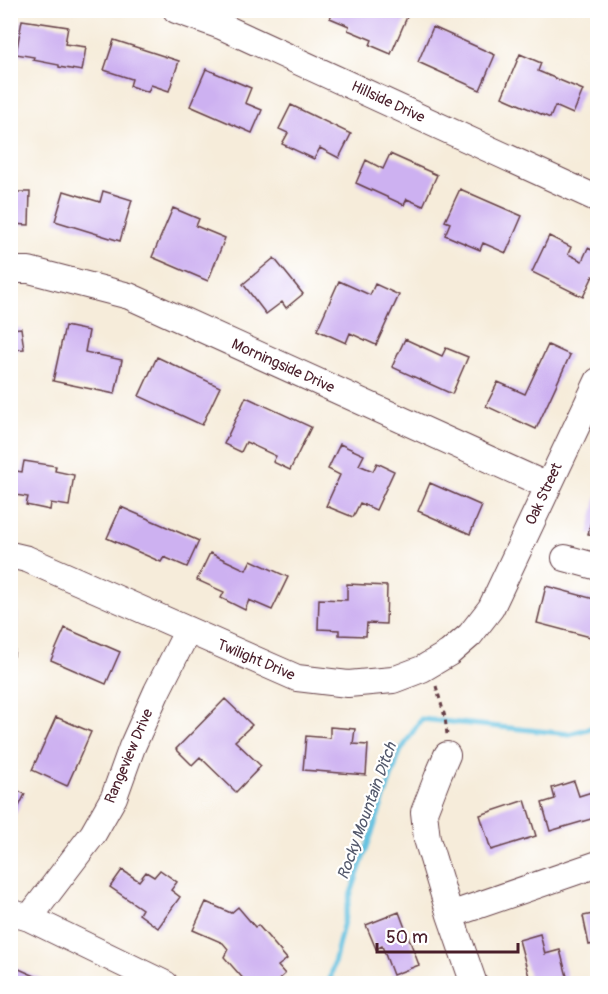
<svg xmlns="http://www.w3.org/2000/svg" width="608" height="994" font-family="Pangolin,sans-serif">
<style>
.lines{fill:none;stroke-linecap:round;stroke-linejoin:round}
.stream{stroke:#63c2e1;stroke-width:5}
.building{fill:#cdb1f1}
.minor-casing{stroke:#643e45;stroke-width:28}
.path{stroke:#643e45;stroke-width:3;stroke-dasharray:4.5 4.5;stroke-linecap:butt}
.minor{stroke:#fff;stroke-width:26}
.labels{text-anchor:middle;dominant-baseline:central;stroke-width:4.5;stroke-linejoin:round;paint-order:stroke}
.street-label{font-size:15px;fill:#4a1f2b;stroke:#fff}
.water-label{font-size:16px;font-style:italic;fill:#53586b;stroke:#fff}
</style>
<rect width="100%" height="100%" fill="#fff"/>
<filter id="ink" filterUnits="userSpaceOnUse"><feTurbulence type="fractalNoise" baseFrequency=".0167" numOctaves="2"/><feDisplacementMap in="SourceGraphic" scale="12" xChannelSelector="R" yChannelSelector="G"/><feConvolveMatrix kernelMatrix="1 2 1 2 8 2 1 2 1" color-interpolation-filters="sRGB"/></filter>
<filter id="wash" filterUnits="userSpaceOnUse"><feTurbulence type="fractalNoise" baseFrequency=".008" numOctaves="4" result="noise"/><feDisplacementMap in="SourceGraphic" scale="24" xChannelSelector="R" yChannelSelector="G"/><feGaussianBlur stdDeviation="1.35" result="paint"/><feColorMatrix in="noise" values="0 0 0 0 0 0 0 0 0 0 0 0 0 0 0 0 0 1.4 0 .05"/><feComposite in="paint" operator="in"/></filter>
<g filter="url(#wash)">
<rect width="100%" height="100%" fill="#f6ecda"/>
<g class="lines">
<!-- stream -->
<path class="stream" d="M329,984L350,896L400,752L421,719L569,734L598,726"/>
</g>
<g id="blocks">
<!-- building -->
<path class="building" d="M334,10H410L391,54L370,45L372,40L348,30L349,26L330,18Z
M22,20L68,27L65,44L86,47L82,71L59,67V65L33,60L34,57L16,54Z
M433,27L495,55L480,90L418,62Z
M114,40L179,61L169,91L151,85L148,92L130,86L132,79L104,70Z
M520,54L541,63L538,71L583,90L573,114L555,106L550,118L502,97Z
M206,69L251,88L245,103L262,110L252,133L190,106Z
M291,105L351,134L339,158L320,148L314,159L282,144L288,133L279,129Z
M390,154L437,175L423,206L407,199L404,205L356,183L366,160L383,169Z
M460,189L522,216L506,253L483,243L480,250L445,235L450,223L445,221Z
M64,191L100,202L103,191L132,200L120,241L55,221Z
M10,192H30L29,225L10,224Z
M173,208L199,219L196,226L225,238L208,281L152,257Z
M549,236L571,247L568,254L582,261L588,248L598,253V278L593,276L583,297L532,272Z
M274,258L303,294L286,308L282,302L266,314L243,284Z
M339,281L370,295L375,284L399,295L376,345L350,333L346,343L317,330Z
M65,326L89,331L85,352L122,360L115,394L53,381Z
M21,328L24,349L10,350V329Z
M405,339L442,356L446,348L468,357L452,394L392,367Z
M548,345L570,355L536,429L486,406L498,382L525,394Z
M157,357L220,387L202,425L139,396Z
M246,397L311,427L290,470L273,462L276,456L246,442L241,452L224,444Z
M340,444L364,455L359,465L373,471L377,463L394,471L376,510L360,503L353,517L326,506L340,475L328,469Z
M24,461L56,466L55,471L74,475L69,506L51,503L50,510L26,505L28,497L10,494V470L22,472Z
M430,483L482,506L470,534L418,511Z
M597,496H598V536L588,534Z
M121,507L199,541L187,567L164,557L161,562L107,538Z
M210,553L246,570L251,560L288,577L272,610L249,600L245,610L221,598L224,592L197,580Z
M347,584L387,586L386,624L367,623L366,636L339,635V630L318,629L319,599L347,600Z
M546,586L598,600V639L537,623Z
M10,613H18L14,656H10Z
M65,628L120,652L106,684L51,660Z
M225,699L252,725L235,741L261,766L236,792L200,757L192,765L176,749Z
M56,717L91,732L67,786L32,770Z
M330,727L355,729L353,744L368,745L366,775L303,770L306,736L330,738Z
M574,781L579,796L598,790V817L550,831L542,803L555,799L552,788Z
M10,787L25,794L10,825Z
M525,800L536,836L491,850L480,815Z
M122,870L139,881L146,872L154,877L160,870L177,882L171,890L180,897L158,928L139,914L142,909L110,887Z
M206,902L231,913L238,907L255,927L258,925L287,959L278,966L285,974L274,984L247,983L224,957L228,949L223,943L193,930Z
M399,912L419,965L393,975L382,946L376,949L366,925Z
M598,913V943L589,945L583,916Z
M540,934L545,954L560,950L569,984H531L519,940Z
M10,965L53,984H10Z"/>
</g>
</g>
<g filter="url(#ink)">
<use href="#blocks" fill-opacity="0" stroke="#643e45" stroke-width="1.5"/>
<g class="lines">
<defs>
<path id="minor" d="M176,10L221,26L598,199
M10,270H29L129,296L548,486
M10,555L27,559L297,678L348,684L393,680L422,669L449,653L470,635L491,608L598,381
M565,558L598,567
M447,755L438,776L424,812L427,839L450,915L474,984
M10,912L29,918L165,984
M450,915L598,864
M29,918L93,834L114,797L132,747L157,691L188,630"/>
</defs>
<!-- minor casing -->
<use href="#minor" class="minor-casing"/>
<!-- path -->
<path class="path" d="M436,686L445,717L447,735"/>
<!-- minor -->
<use href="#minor" class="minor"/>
</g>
</g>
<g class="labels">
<!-- street labels -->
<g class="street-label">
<text transform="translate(388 102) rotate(25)">Hillside Drive</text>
<text transform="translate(283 366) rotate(24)">Morningside Drive</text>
<text transform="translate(544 494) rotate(-65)">Oak Street</text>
<text transform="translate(256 660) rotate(23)">Twilight Drive</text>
<text transform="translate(129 756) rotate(-67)">Rangeview Drive</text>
</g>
<!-- water labels -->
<g class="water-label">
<text transform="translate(367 811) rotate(-70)">Rocky Mountain Ditch</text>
</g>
</g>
<!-- margin -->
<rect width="608" height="994" fill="none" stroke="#fff" stroke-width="36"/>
<!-- scale -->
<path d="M377 943v9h141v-9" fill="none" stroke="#4a1f2b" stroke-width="3"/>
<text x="386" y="943" font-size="18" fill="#4a1f2b" stroke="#ffffff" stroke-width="4.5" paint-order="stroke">50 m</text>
</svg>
